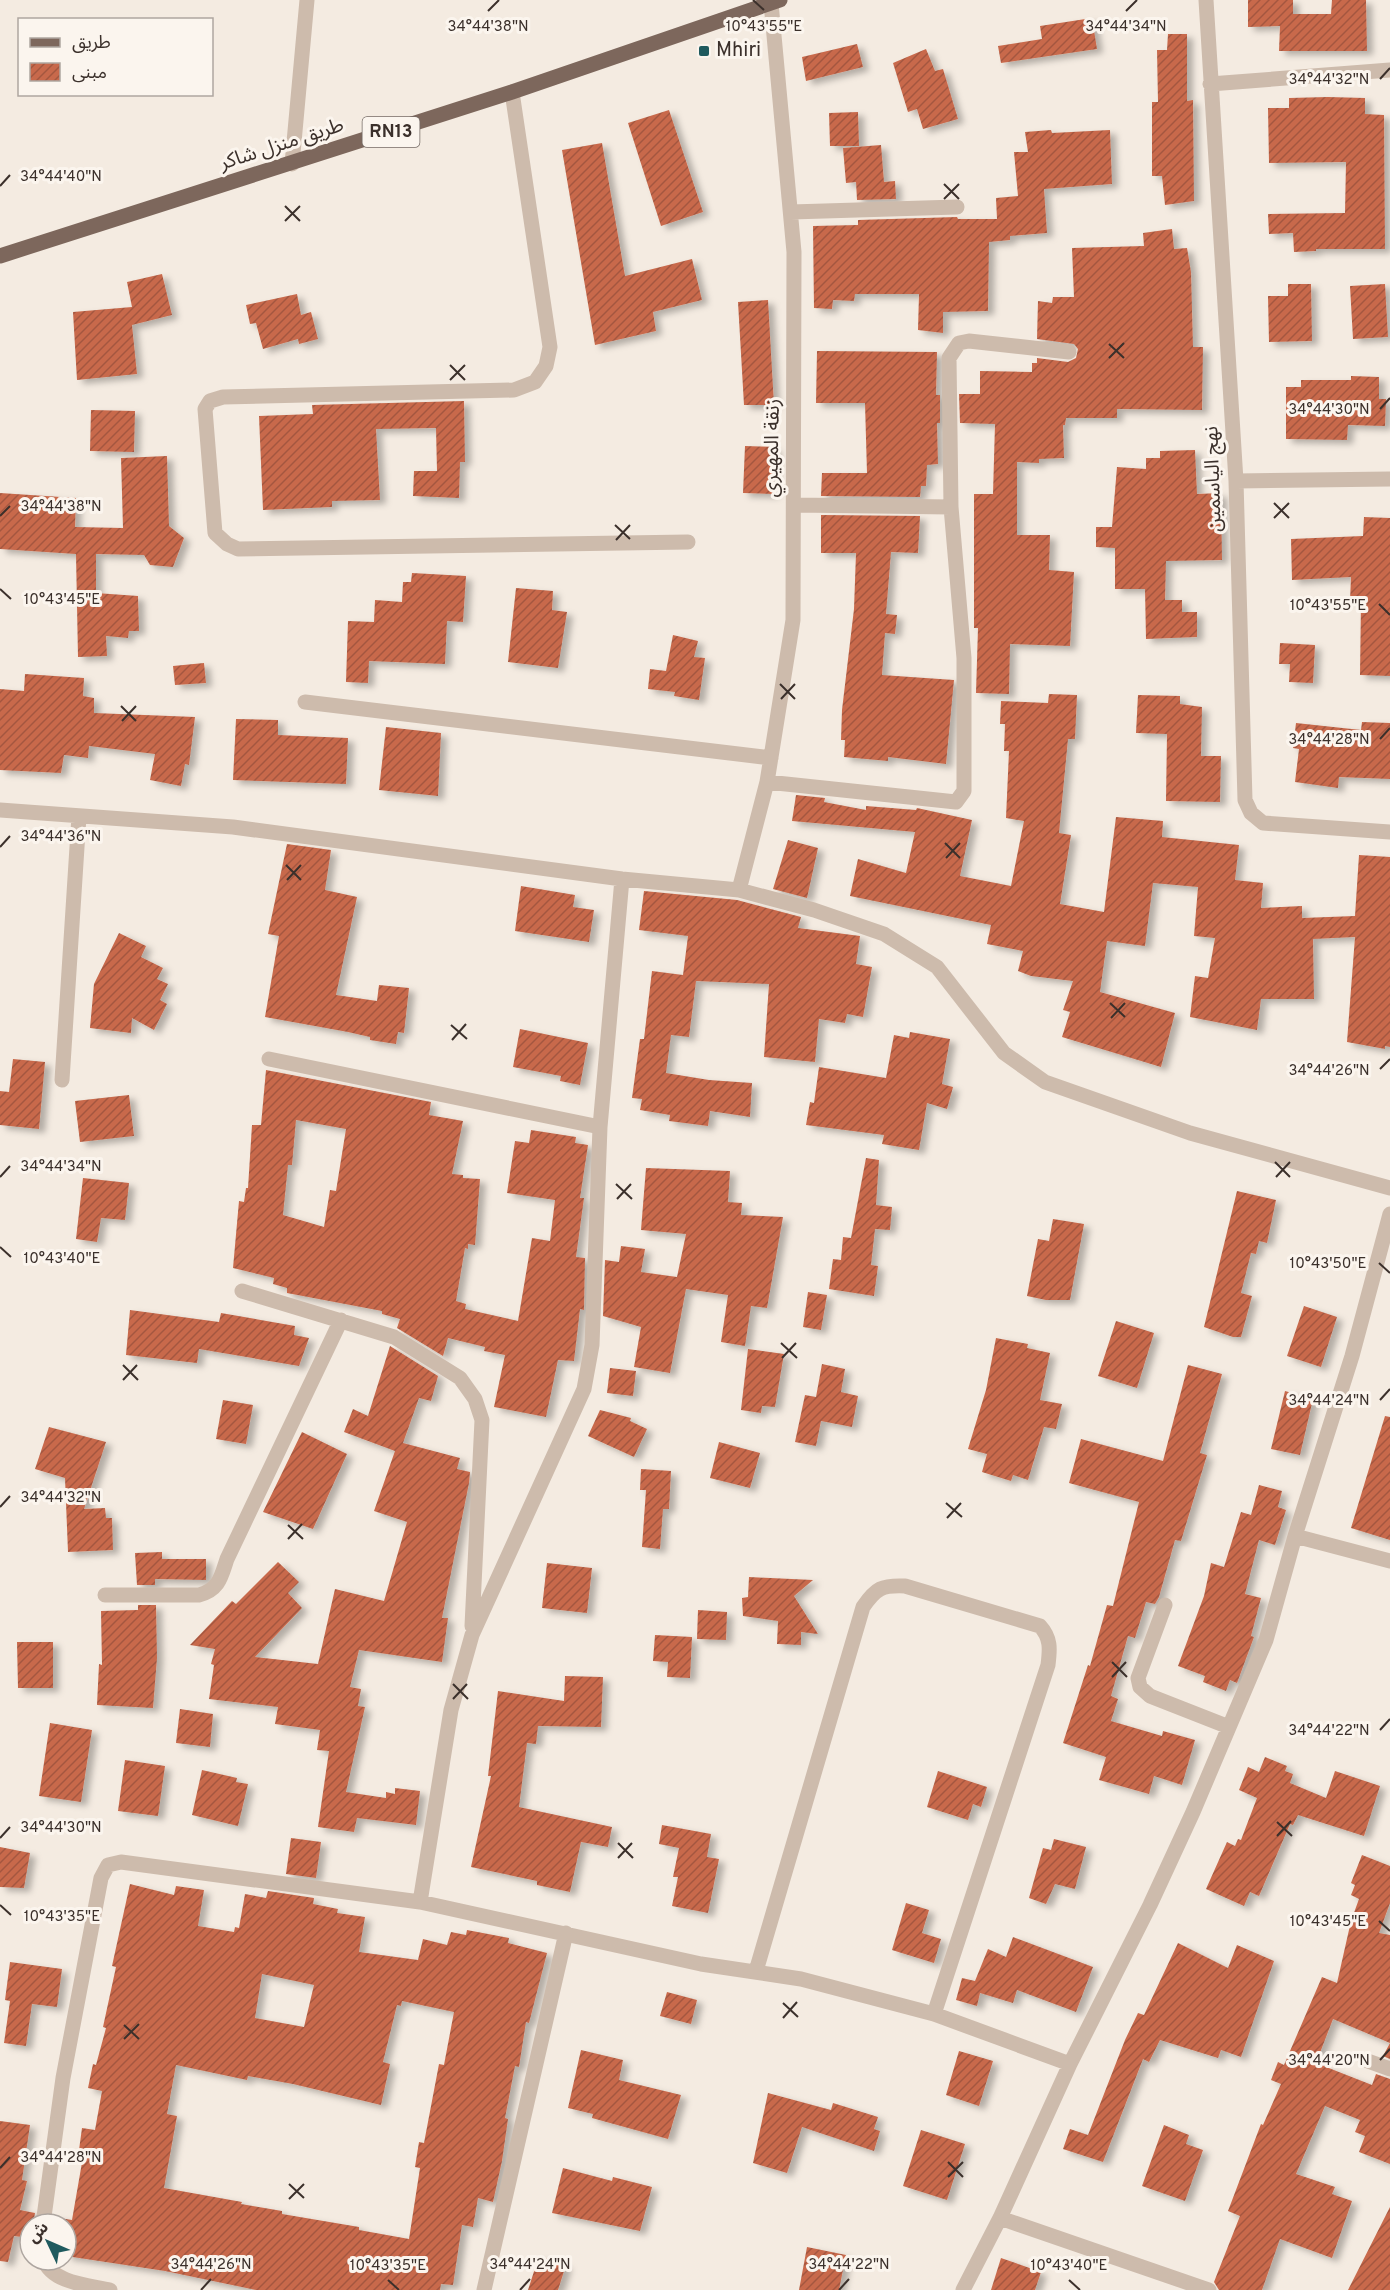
<svg xmlns="http://www.w3.org/2000/svg" width="1390" height="2290" font-family="Overpass,'Noto Sans Arabic',sans-serif">
<style>
.building{fill:url(#building-hatch);fill-rule:evenodd;filter:url(#shadow)}
.lines{fill:none;stroke-linecap:round;stroke-linejoin:round}
.minor{stroke:#cdbbac;stroke-width:15}
.major{stroke:#7d675c;stroke-width:15}
.ticks{fill:none;stroke:#3b302b;stroke-width:2}
.poi-dot{fill:#1f5a5e;stroke:#fbf5ee;stroke-width:2}
.labels{text-anchor:middle;dominant-baseline:central;stroke-width:6;stroke-linejoin:round;paint-order:stroke}
.shield{fill:#fbf5ee;stroke:#756b66;stroke-width:1.5}
.shield-label{font-size:18px;font-weight:bold;fill:#3b302b}
.poi-label{font-size:20px;fill:#3b302b;stroke:#fbf5ee;text-anchor:start}
.street-label{font-size:20px;fill:#3b302b;stroke:#fbf5ee}
.ticks-label{font-size:15px;text-anchor:middle;fill:#3b302b;stroke:#fbf5ee;stroke-width:6;stroke-linejoin:round;paint-order:stroke}
</style>
<defs>
<pattern id="building-hatch" width="6" height="6" patternUnits="userSpaceOnUse" patternTransform="scale(1.5)"><rect width="6" height="6" fill="#c8694b"/><path d="M-1 1l2-2M0 6l6-6M5 7l2-2" fill="none" stroke="#a4573f"/></pattern>
<filter id="shadow"><feDropShadow dx="6" dy="4" stdDeviation="3" flood-color="#0004"/></filter>
</defs>
<rect width="100%" height="100%" fill="#f4ebe1"/>
<!-- building -->
<path class="building" d="M1248,0H1293V14H1331L1332,0H1366L1367,51H1279L1280,26L1248,27Z
M1092,18L1097,49L1001,63L998,46L1042,39L1040,26Z
M1168,34H1187V101L1193,100L1194,201L1165,205L1162,176H1152V102H1158L1157,50H1167Z
M857,44L863,67L806,81L802,57Z
M926,49L935,71L943,69L958,119L923,129L917,109L908,112L893,63Z
M1328,97L1365,98V114L1384,115L1385,249H1316V251L1294,252L1293,233L1269,234L1268,214L1345,213L1346,162L1269,163L1268,108H1289V98Z
M669,110L703,212L661,226L628,123Z
M858,112L859,146H830L829,113Z
M1051,130L1052,133L1110,130L1112,184L1044,189L1047,233L1010,236V240L989,242L988,311L943,312V333L918,330L919,294H855L854,301L833,300L832,309L814,308L813,226L858,225V220L957,217L958,219H997L996,198L1018,196L1014,152H1028L1025,132Z
M602,143L625,276L692,259L702,300L653,312L656,331L595,345L562,150Z
M881,145L884,182L895,181L896,199L857,200L856,182L846,183L843,148Z
M1172,229L1174,249L1187,248L1191,272L1193,347H1203L1202,410L1117,409V418H1066L1065,425H1063L1064,458L1039,459V463L1017,462V535H1050L1049,570L1074,572L1070,646L1010,644L1009,694L976,693L978,628H974V494H993L995,424L960,423L959,394H980V371L1032,372V363H1037V358L1068,362L1076,358L1078,349L1074,344L1037,339L1038,301L1052,303L1053,297H1074L1072,248L1144,246L1143,233Z
M162,274L172,315L132,325L137,374L77,380L73,312L132,307L127,282Z
M1288,284H1311L1312,341L1269,342L1268,296H1288Z
M1385,284L1388,337L1353,339L1350,286Z
M297,294L301,315L311,312L318,339L299,344L298,339L263,349L256,323L250,324L246,305Z
M768,300L774,405H744L738,302Z
M817,351L937,352L936,395H940V423H937L938,464L927,465L926,486H921L920,497L821,496L822,473H867L865,403H816Z
M1351,376L1379,377V399H1386L1385,426L1348,425L1347,440L1286,439V387H1301V380H1351Z
M464,401L465,462H460L459,498L413,496L414,471H437L436,428L376,429L380,500L332,501V507L263,510L259,416L313,414L312,405Z
M91,410L135,411L134,452L90,451Z
M745,446L775,447L773,494L743,493Z
M1195,450L1197,494L1221,493L1222,560L1166,561L1165,600H1182V612H1197V637L1146,639L1145,589H1115V548L1096,547V527H1112L1117,467L1146,469V458H1160V451Z
M167,456L169,526L184,538L173,567L150,565L144,555L96,554V593L138,596L139,631H129L128,638L106,636L107,656L78,657L76,554L0,549V493L76,498L75,527L123,528L121,458Z
M821,515L920,516L918,553L891,552L886,614L897,615L895,634L885,633L882,675L954,680L946,764L888,757V761L844,757L845,740H841L842,710L854,609L856,553H821Z
M1364,517L1390,518V676L1360,675L1361,601H1350L1351,577L1292,580L1291,539L1363,536Z
M412,573L466,576L463,622L447,621L445,664L369,661L368,683L346,682L348,621L374,622L375,600L402,602L403,582H411Z
M516,588L553,591L552,610L567,612L558,668L508,662Z
M673,635L698,641L694,657L705,658L699,700L674,696L675,692L648,689L650,669L666,671Z
M1280,643L1315,645L1313,683L1289,682L1290,664H1279Z
M204,663L206,683L175,685L173,666Z
M25,674L84,678L83,696L94,698V713L195,717L189,765L185,764L181,786L150,780L155,754L89,746L88,758L64,755L61,773L0,770V689L24,691Z
M1049,694L1077,695L1075,739H1068L1059,833L1071,835L1060,904L1104,912L1116,817L1163,821L1162,837L1239,845L1235,880L1263,883L1261,908L1302,906V918L1355,916L1359,855L1390,857V1047L1385,1046V1049L1347,1042L1355,937L1313,939L1314,999H1261L1257,1030L1190,1017L1195,976L1208,978L1215,938L1194,936L1198,887L1153,883L1145,946L1107,941L1100,992L1175,1013L1161,1067L1062,1037L1070,1012L1063,1010L1073,981L1031,976L1018,971L1023,951L987,944L991,925L850,896L858,859L906,873L915,832L792,821L796,795L825,798L824,802L866,810V806L916,810L917,808L972,820L960,876L1011,886L1024,821L1006,818L1009,751H1004L1005,724H1000L1001,701L1048,703Z
M1138,695L1180,696V704L1202,707L1201,756H1221L1220,802L1166,801L1167,734L1136,733Z
M236,719L278,720V735L348,738L346,784L233,780Z
M1362,722L1390,723V779L1339,777L1338,788L1295,782L1299,749L1293,748L1296,723L1361,730Z
M386,727L441,733L438,796L379,790Z
M788,840L818,848L807,898L773,889Z
M287,844L331,850L325,890L357,897L336,995L377,1001L379,985L409,988L404,1033L398,1032L396,1044L370,1040V1037L348,1032L265,1017L279,936L268,934Z
M521,886L575,895L573,907L594,910L589,942L515,931Z
M644,891L737,900L801,917L798,928L860,936L856,964L872,967L863,1017L847,1014L845,1023L819,1019L815,1062L764,1057L769,984L696,981L689,1037L671,1035L666,1073L709,1080L752,1083L750,1117L710,1111L708,1126L669,1121L670,1115L640,1110L642,1099L632,1098L640,1039H644L652,971L683,975L688,936L639,930Z
M119,933L146,946L141,957L163,968L157,979L168,984L160,1000L167,1004L154,1030L132,1018L131,1033L90,1028L94,984Z
M520,1029L588,1043L580,1085L560,1081L561,1076L513,1067Z
M910,1032L950,1039L942,1084L953,1087L947,1109L927,1103L919,1150L882,1144L884,1135L806,1125L810,1102L814,1103L819,1067L886,1078L894,1035L909,1038Z
M13,1059L45,1062L39,1129L0,1125V1091L9,1092Z
M266,1070L431,1102L429,1115L463,1121L452,1174L463,1175V1178L480,1179L475,1245L468,1244V1249L465,1248L456,1301L466,1304L465,1309L518,1321L532,1238L550,1241L555,1200L507,1193L515,1141L529,1143L531,1130L576,1137L575,1143L588,1145L580,1198H584L576,1257L585,1258L584,1310L580,1309L574,1361L558,1360L546,1417L494,1407L505,1355L484,1351L485,1347L448,1338L443,1356L397,1328L400,1319L382,1314V1311L287,1293V1288L273,1284L274,1278L233,1268L239,1201L244,1202L246,1188H248L252,1125H261ZM296,1120L346,1129L336,1191L330,1190L324,1227L283,1215L288,1165H292Z
M129,1095L134,1136L80,1142L75,1101Z
M866,1158L879,1160L876,1205L892,1207L890,1230L875,1229L871,1265L878,1266L874,1296L829,1289L833,1259L841,1260L843,1237L851,1238Z
M646,1168L730,1171L728,1202L742,1203L741,1215L783,1217L767,1308L751,1306L745,1346L721,1342L728,1295L686,1289L670,1373L634,1367L641,1327L603,1316L605,1260L619,1262L621,1246L645,1249L641,1272L677,1277L686,1234L641,1230Z
M83,1178L129,1183L125,1220L101,1218L97,1242L76,1239Z
M1237,1191L1276,1200L1267,1243L1259,1241L1256,1254L1251,1253L1241,1293L1252,1296L1241,1337H1233L1204,1327Z
M1053,1219L1084,1224L1070,1300H1046L1027,1296L1038,1239L1049,1241Z
M808,1292L827,1295L821,1330L803,1327Z
M1304,1306L1337,1317L1321,1367L1287,1356Z
M130,1310L219,1322L221,1313L295,1326L294,1335L309,1338L299,1366L199,1349L197,1363L126,1355Z
M1116,1321L1154,1333L1137,1388L1098,1376Z
M996,1338L1028,1344L1027,1348L1050,1353L1040,1400L1062,1404L1056,1429L1044,1427L1028,1480L1013,1475L1011,1481L982,1472L987,1454L968,1449L986,1390Z
M390,1346L438,1376L431,1401L419,1398L403,1443L460,1458L457,1469L470,1472L469,1483L442,1618H448L442,1662L359,1650L350,1687L361,1689L358,1706L365,1707L346,1792L386,1798V1792L395,1794V1788L420,1791L416,1825L357,1818L354,1832L318,1827L329,1751L317,1750L320,1730L275,1724L278,1707L209,1699L214,1665L211,1664L215,1649L190,1645L232,1601L236,1604L278,1562L299,1582L288,1593L302,1608L255,1657L318,1664L335,1589L384,1601L407,1522L374,1511L395,1451L344,1432L353,1409L368,1416Z
M748,1349L784,1354L775,1407L762,1406L761,1413L741,1410Z
M822,1364L845,1369L841,1392L858,1396L852,1427L821,1421L816,1446L795,1442L805,1395L816,1397Z
M1188,1365L1222,1374L1200,1453L1207,1455L1181,1541L1175,1540L1159,1597L1155,1604L1146,1602L1135,1638L1128,1636L1111,1696L1118,1699L1111,1721L1162,1736L1163,1731L1195,1740L1182,1785L1154,1776L1149,1794L1099,1780L1106,1757L1063,1743L1088,1665L1090,1666L1107,1605L1113,1606L1139,1502L1069,1483L1081,1439L1163,1461Z
M610,1368L636,1371L633,1396L607,1393Z
M1285,1391L1313,1399L1300,1455L1271,1449Z
M223,1400L253,1405L246,1444L216,1439Z
M600,1410L631,1418L630,1421L647,1429L634,1457L588,1436Z
M1385,1416L1390,1417V1540L1351,1528Z
M49,1427L106,1442L84,1509L105,1508L106,1518H112L113,1550L68,1552L65,1478L35,1469Z
M302,1432L347,1454L313,1529L263,1512Z
M719,1442L760,1453L750,1488L710,1478Z
M641,1469L671,1471L669,1509H663L660,1549L642,1547L646,1490H640Z
M1259,1485L1282,1491L1278,1507L1286,1510L1275,1545L1259,1540L1245,1594L1261,1598L1251,1636L1254,1637L1237,1683L1230,1680L1226,1691L1203,1682L1205,1676L1178,1666L1204,1596L1211,1563L1224,1567L1241,1512L1251,1515Z
M162,1552V1559H206V1580L155,1579V1585H137L135,1553Z
M547,1563L592,1568L587,1613L542,1608Z
M749,1577L813,1580L794,1596L818,1634L801,1632V1645L777,1644L778,1621L743,1616L742,1598L748,1597Z
M138,1605H156L157,1658L153,1708L97,1705L99,1664L102,1665L101,1611L138,1610Z
M698,1610L727,1612L726,1640L697,1639Z
M655,1635L692,1637L690,1678L667,1677L668,1662L653,1661Z
M17,1642H53V1688H18Z
M565,1676L603,1677L601,1727L538,1726L536,1744L527,1743L519,1807L612,1827L608,1847L581,1842L570,1892L537,1885V1881L471,1867L491,1776H488L498,1691L564,1701Z
M180,1709L213,1714L210,1747L176,1743Z
M50,1723L92,1730L81,1802L39,1796Z
M1265,1757L1287,1766L1285,1771L1293,1774L1290,1783L1326,1798L1335,1771L1380,1786L1364,1836L1298,1815L1293,1825L1290,1824L1259,1896L1250,1892L1244,1906L1206,1889L1227,1842L1235,1846L1238,1839L1241,1840L1257,1798L1239,1790L1248,1767L1259,1772Z
M125,1760L165,1766L158,1816L118,1811Z
M202,1770L237,1778L236,1782L248,1784L238,1826L192,1815Z
M938,1771L987,1787L981,1807L973,1804L968,1820L927,1807Z
M662,1825L711,1834L707,1857L719,1859L708,1913L672,1906L678,1877H673L679,1848L659,1844Z
M291,1838L321,1842L316,1878L286,1874Z
M1054,1839L1086,1847L1075,1889L1055,1884L1046,1904L1029,1898L1043,1848L1051,1850Z
M0,1847L30,1853L24,1888L0,1887Z
M1362,1855L1390,1866V1903L1379,1933L1390,1935V2059L1383,2056L1390,2043L1333,2019L1316,2063L1372,2085L1376,2074L1390,2079V2164L1359,2152L1365,2136L1355,2132L1360,2120L1325,2106L1296,2174L1335,2187L1332,2194L1352,2201L1332,2258L1280,2239L1262,2290H1219L1214,2282L1240,2216L1228,2211L1261,2124L1263,2125L1281,2084L1271,2080L1278,2062L1284,2065L1322,1977L1337,1983L1351,1921L1359,1899L1351,1895L1355,1885L1351,1883Z
M130,1884L174,1895L176,1886L204,1890L198,1926L234,1932L235,1927L239,1928L245,1894L266,1898L268,1891L314,1898L313,1904L338,1909L337,1913L365,1917L359,1952L418,1960L423,1939L447,1945L451,1932L466,1935L467,1930L509,1938L508,1943L547,1953L529,2023L526,2022L519,2067L515,2066L505,2118L508,2119L502,2161L493,2202L478,2198L473,2227L462,2225L453,2285L441,2284L440,2290H256L165,2271L66,2256V2224H53L54,2217L72,2220L84,2151L79,2150L82,2128L95,2130L102,2091L88,2088L93,2064L96,2065L106,2028L103,2027L116,1967L112,1966ZM262,1974L314,1985L304,2027L255,2018ZM402,2001L454,2012L444,2065L439,2064L424,2143L419,2142L415,2167L420,2168L409,2239L359,2230V2227L282,2214V2211L241,2204L242,2202L164,2188L177,2116L167,2114L176,2065L247,2080L248,2076L293,2084L381,2105L390,2064L383,2062L397,2005L401,2006Z
M906,1903L929,1910L922,1933L941,1939L934,1963L892,1950Z
M1013,1937L1093,1967L1076,2012L1017,1990L1013,2003L980,1993L977,2006L956,2000L962,1978L975,1981L988,1949L1006,1957Z
M1178,1943L1228,1968L1237,1945L1274,1961L1241,2057L1221,2050L1218,2058L1160,2040L1149,2062L1143,2059L1103,2162L1063,2149L1070,2129L1088,2135L1125,2040L1138,2013L1144,2015Z
M10,1962L62,1969L57,2007L32,2004L26,2046L4,2043L10,2001L5,2000Z
M667,1992L697,2000L691,2024L660,2016Z
M581,2050L623,2060L619,2080L681,2095L668,2139L592,2118L593,2114L568,2108Z
M959,2051L993,2061L979,2106L946,2095Z
M768,2093L831,2110L833,2103L878,2117L874,2129L880,2131L874,2151L802,2127L787,2173L753,2163Z
M0,2121L30,2125L22,2180L27,2181L20,2210L35,2213L33,2224H30V2238L14,2236L8,2262L0,2261Z
M1164,2125L1189,2135L1186,2144L1203,2150L1185,2201L1142,2186Z
M921,2130L965,2144L947,2200L903,2186Z
M563,2168L612,2181L613,2177L652,2187L640,2231L552,2213Z
M1390,2207V2290H1348Z
M807,2247L846,2255L839,2290H799Z
M539,2256L566,2265L558,2290H528Z
M1001,2258L1041,2272L1035,2290H991Z"/>
<g class="lines">
<!-- minor -->
<path class="minor" d="M1206,0L1236,481L1245,800L1251,813L1263,823L1390,832
M1210,84L1390,70
M512,92L550,347L546,366L535,382L514,390L223,397L210,401L205,409L215,533L227,544L238,549L688,542
M292,164L307,0
M791,212L957,207
M1236,481L1390,479
M794,505L951,507
M305,702L771,758
M767,782L956,802L964,791V658L951,507L949,358L959,343L969,341L1069,352
M0,810L233,827L622,879L739,890L814,910L884,934L937,967L1004,1053L1045,1082L1190,1133L1390,1188
M739,890L767,782L793,620L794,252L771,3
M269,1059L600,1127
M62,1080L79,816
M242,1291L394,1337L460,1378L475,1399L482,1420L472,1626
M1295,1536L1390,1561
M105,1595H199C219,1590 221,1577 227,1559L341,1320
M1165,1605L1138,1678L1140,1687L1150,1696L1229,1727
M420,1902L451,1710L472,1635L584,1389L592,1345L600,1127L622,879
M756,1971L863,1607C876,1588 882,1585 905,1586L1040,1626C1051,1638 1050,1649 1048,1665L934,2014
M1365,2060L1390,2069
M1000,2218L1209,2290
M43,2224L63,2078L101,1878L108,1865L121,1862L420,1902L701,1964L801,1979L934,2014L1070,2064
M44,2260C52,2283 88,2285 110,2290
M484,2290L566,1933
M963,2290L1000,2218L1070,2064L1150,1905L1193,1812L1266,1640L1295,1536L1352,1356L1390,1214"/>
<!-- major -->
<path class="major" d="M0,256L512,92L780,0"/>
</g>
<!-- ticks -->
<path class="ticks" d="M753,0L764,10M488,11L499,0M1126,11L1137,0M1380,79L1390,68M944,184L959,199M0,186L10,175M944,199L959,184M285,206L300,221M285,221L300,206M1109,344L1124,358M1109,358L1124,343M450,365L465,380M450,380L465,365M1380,409L1390,398M1274,503L1289,518M0,516L10,506M1274,518L1289,503M615,525L630,539M616,540L630,525M0,589L11,599M1379,604L1390,615M780,684L795,699M781,699L795,684M121,706L136,721M122,721L136,706M1380,739L1390,728M945,843L960,858M0,847L10,836M946,858L960,843M286,865L301,880M287,880L301,865M1110,1003L1125,1017M1111,1018L1125,1003M451,1025L467,1039M452,1040L466,1024M1380,1069L1390,1059M1275,1162L1290,1177M0,1177L10,1166M1276,1177L1290,1162M616,1184L632,1199M617,1199L631,1184M0,1247L11,1257M1379,1263L1390,1273M781,1343L797,1358M782,1358L796,1343M123,1365L138,1380M123,1380L137,1365M1380,1400L1390,1389M946,1503L962,1517M0,1507L10,1496M947,1518L961,1503M288,1525L303,1539M288,1539L302,1524M1112,1662L1127,1677M1112,1677L1126,1662M453,1684L468,1699M453,1699L467,1684M1380,1730L1390,1719M1277,1822L1292,1836M1277,1836L1291,1821M0,1838L10,1827M618,1843L633,1858M618,1858L632,1843M0,1905L11,1915M1379,1921L1390,1931M783,2003L798,2017M783,2018L797,2002M124,2025L139,2039M124,2039L139,2024M1380,2060L1390,2049M948,2162L963,2177M0,2168L10,2157M948,2177L963,2162M289,2184L304,2198M289,2199L304,2184M388,2280L399,2290M1069,2280L1080,2290M201,2290L211,2279M520,2290L530,2279M839,2290L849,2279"/>
<!-- markers -->
<rect class="poi-dot" x="698" y="45" width="12" height="12" rx="3"/>
<g class="labels">
<!-- shield labels -->
<rect class="shield" x="362.5" y="117" width="57" height="30" rx="4.5"/>
<g class="shield-label">
<text x="391" y="132">RN13</text>
</g>
<!-- poi labels -->
<g class="poi-label">
<text x="716" y="51">Mhiri</text>
</g>
<!-- street labels -->
<g class="street-label">
<text transform="translate(282 145) rotate(-18)">طريق منزل شاكر</text>
<text transform="translate(773 448) rotate(-89)">زنقة المهيري</text>
<text transform="translate(1214 479) rotate(-92)">نهج الياسمين</text>
</g>
</g>
<g class="ticks-label">
<text x="764" y="31">10°43'55"E</text>
<text x="488" y="31">34°44'38"N</text>
<text x="1126" y="31">34°44'34"N</text>
<text x="1329" y="84">34°44'32"N</text>
<text x="61" y="181">34°44'40"N</text>
<text x="1329" y="414">34°44'30"N</text>
<text x="61" y="511">34°44'38"N</text>
<text x="62" y="604">10°43'45"E</text>
<text x="1328" y="610">10°43'55"E</text>
<text x="1329" y="744">34°44'28"N</text>
<text x="61" y="841">34°44'36"N</text>
<text x="1329" y="1075">34°44'26"N</text>
<text x="61" y="1171">34°44'34"N</text>
<text x="62" y="1263">10°43'40"E</text>
<text x="1328" y="1268">10°43'50"E</text>
<text x="1329" y="1405">34°44'24"N</text>
<text x="61" y="1502">34°44'32"N</text>
<text x="1329" y="1735">34°44'22"N</text>
<text x="61" y="1832">34°44'30"N</text>
<text x="62" y="1921">10°43'35"E</text>
<text x="1328" y="1926">10°43'45"E</text>
<text x="1329" y="2065">34°44'20"N</text>
<text x="61" y="2162">34°44'28"N</text>
<text x="211" y="2269">34°44'26"N</text>
<text x="530" y="2269">34°44'24"N</text>
<text x="849" y="2269">34°44'22"N</text>
<text x="388" y="2270">10°43'35"E</text>
<text x="1069" y="2270">10°43'40"E</text>
</g>
<!-- legend -->
<rect x="18" y="18" width="195" height="78" fill="#fbf5ee" stroke="#aea6a0" stroke-width="1.5"/>
<rect x="30" y="38" width="30" height="9" fill="#7d675c" stroke="#aea6a0" stroke-width="1.5"/>
<text x="72" y="48" font-size="18" fill="#3b302b">طريق</text>
<rect x="30" y="63" width="30" height="18" fill="url(#building-hatch)" stroke="#aea6a0" stroke-width="1.5"/>
<text x="72" y="78" font-size="18" fill="#3b302b">مبنى</text>
<!-- north arrow -->
<g transform="translate(48 2242) rotate(314)"><circle r="28" fill="#fbf5ee" stroke="#aea6a0" stroke-width="1.5"/>
<path d="M0-4.5L10 22L0 15L-10 22Z" fill="#1f5a5e"/>
<text y="-9" font-size="16" font-weight="bold" text-anchor="middle" fill="#3b302b">ش</text>
</g>
</svg>
